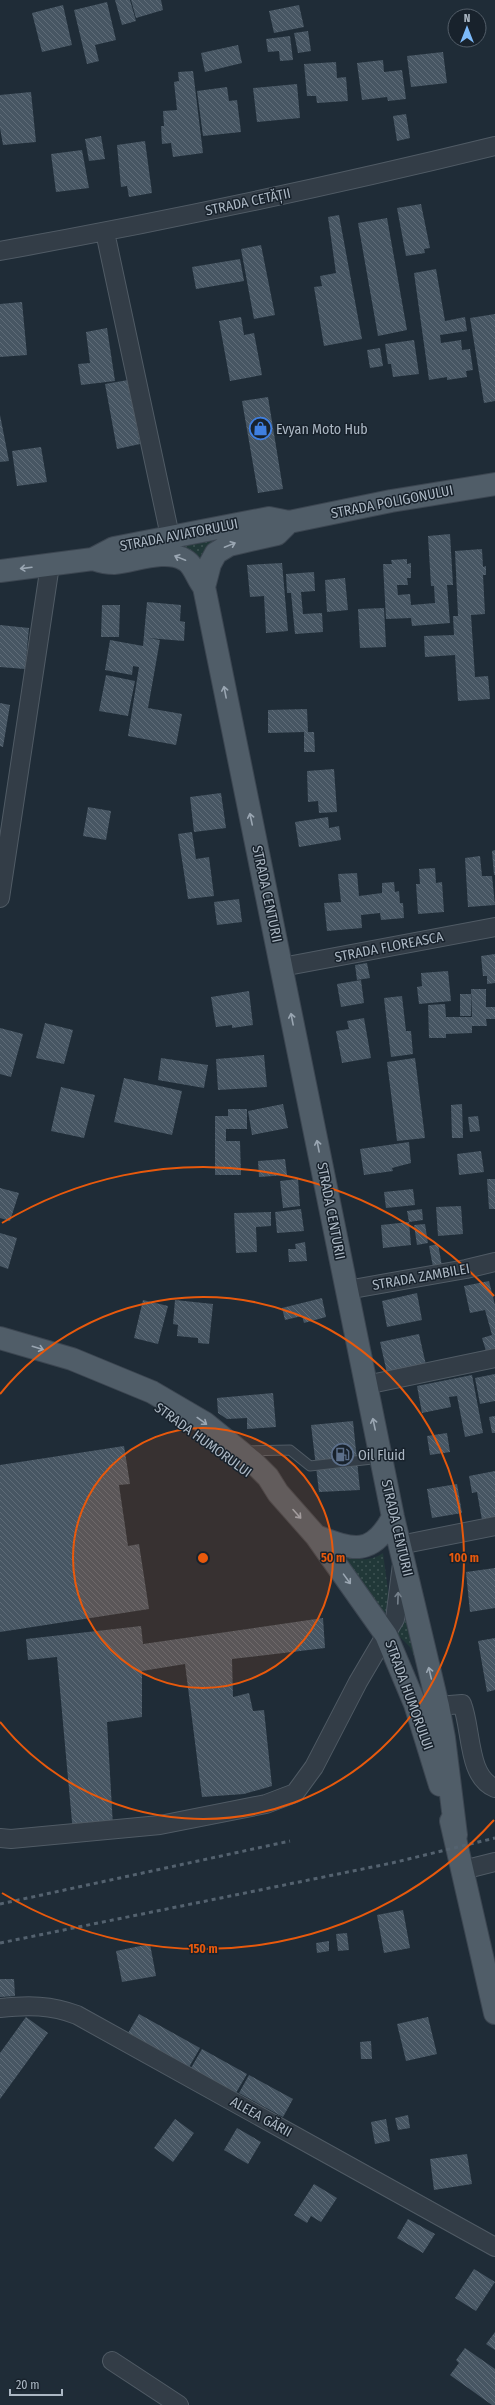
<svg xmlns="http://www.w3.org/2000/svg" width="495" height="2405" font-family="'Fira Sans Condensed',sans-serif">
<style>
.grass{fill:url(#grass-dots)}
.building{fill:url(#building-back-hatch)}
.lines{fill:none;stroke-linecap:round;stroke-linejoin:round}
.service-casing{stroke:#505b65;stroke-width:11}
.minor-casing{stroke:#505b65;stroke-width:20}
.primary-casing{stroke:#3c4651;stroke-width:24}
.service{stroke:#333d47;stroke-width:9}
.minor{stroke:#333d47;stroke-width:18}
.primary{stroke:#505d68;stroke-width:22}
.rail{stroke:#54626f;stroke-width:3;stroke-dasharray:4 4;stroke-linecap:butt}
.oneway{stroke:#9aa6b2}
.oneway2{stroke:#76818c}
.ring{fill:none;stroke:#e8590c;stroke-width:2}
.labels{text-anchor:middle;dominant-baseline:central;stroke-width:3;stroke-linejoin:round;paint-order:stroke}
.street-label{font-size:14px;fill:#acb8c4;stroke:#18222c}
.poi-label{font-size:14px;fill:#acb8c4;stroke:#18222c;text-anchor:start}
.centre{fill:#e8590c;stroke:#18222c;stroke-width:2}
.ring-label{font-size:12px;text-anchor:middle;font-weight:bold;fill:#e8590c;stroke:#18222c;stroke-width:3;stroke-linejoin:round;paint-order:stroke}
</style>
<defs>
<pattern id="grass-dots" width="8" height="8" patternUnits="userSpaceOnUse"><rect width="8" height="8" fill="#213838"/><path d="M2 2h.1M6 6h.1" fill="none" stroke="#3f5353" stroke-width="1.8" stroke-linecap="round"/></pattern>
<pattern id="building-back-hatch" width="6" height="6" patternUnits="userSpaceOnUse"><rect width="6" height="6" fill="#475663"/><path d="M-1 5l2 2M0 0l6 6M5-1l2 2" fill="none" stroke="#5f6c78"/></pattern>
</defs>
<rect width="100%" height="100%" fill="#1f2c37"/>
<!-- grass -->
<path class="grass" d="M264,527C243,533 201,536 199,564L190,550L178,546Z
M383,1553L389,1598L383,1622L338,1555C354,1559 369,1563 383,1553Z
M407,1615L416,1661L410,1647L396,1633Z"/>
<!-- building -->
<path class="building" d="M115,0H130L136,21L122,25Z
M131,0H161L163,10L136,18Z
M107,2L116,40L95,45L99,61L87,64L74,10Z
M63,5L72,45L42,52L32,13Z
M299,5L304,27L274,33L269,11Z
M308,31L311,51L298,53L294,33Z
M290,36L293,60L280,61L279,51L268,52L266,39Z
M238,45L242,63L205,72L201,53Z
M443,52L447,83L411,87L407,56Z
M383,60L384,72L402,70L406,99L388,101L387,97L362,100L357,63Z
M336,62L337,78L346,77L348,101L317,103L316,96H307L304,64Z
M193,71L203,153L173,157L171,143L162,144L161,126H164L163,111L177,110L174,82L179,81L178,72Z
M297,84L300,118L257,122L253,88Z
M227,87L229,101L237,100L241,132L203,136L197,91Z
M31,92L36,142L3,145L0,128V95Z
M406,114L410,138L397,141L393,116Z
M101,136L105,159L89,161L85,139Z
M145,141L152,193L129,197L127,186L121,187L117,145Z
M82,150L89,188L56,192L51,154Z
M421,204L430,248L424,249L425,253L406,256L397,208Z
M339,215L362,339L324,346L314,287L322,286L320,276L336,273L328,217Z
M387,218L407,330L378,336L358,223Z
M261,245L275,315L254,319L241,249Z
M240,259L244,281L196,289L192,267Z
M436,269L445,321L465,317L467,331L440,335L441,343L461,340L462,350L470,349L473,370L466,371L467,377L447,380V377L429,380L414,273Z
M22,302L27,355L0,357V304Z
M495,314V401L484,403L470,318Z
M241,317L244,335L254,333L262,375L230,381L219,321Z
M107,328L115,381L81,385L78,364L90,363L86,332Z
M414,340L419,374L393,377L391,364H388L385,344Z
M380,348L383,366L370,368L367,350Z
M128,380L140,444L117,449L105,384Z
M268,397L283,489L258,493L242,401Z
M0,415L9,461L0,462Z
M41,447L47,482L17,486L12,451Z
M450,534L453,585H447L450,623L412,626L411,618L386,619L383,564H392L391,560L407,559V564L411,563V578H407L408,585H397L398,595L410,594L411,605L435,603L434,586H431L428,536Z
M482,549L483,567L486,566V575H483L485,614L471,615L475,677L488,676L490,699L458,701L455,655L425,657L424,636L454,635L453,616H458L455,551Z
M282,563L288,631L266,633L264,596L250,597L247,565Z
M314,572L315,591L301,592L303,614L322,613L323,632L295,634L291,593H287L286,574Z
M345,578L348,610L327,612L325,580Z
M147,602L181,605L180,621L185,622L184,641L148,638L160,640L148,708L182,714L176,745L128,736L139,667L133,666L132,675L105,670L110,640L143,646Z
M102,605H120L119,637H101Z
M384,608L386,647L360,648L358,609Z
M0,625L29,628L25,669L0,667Z
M106,675L135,681L128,716L99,711Z
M0,703L10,705L3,747L0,746Z
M307,709L308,732H314L315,752H304V732L268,733V710Z
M334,769L337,812L319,813L318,801L308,802L307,771Z
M221,793L226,828L194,832L190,797Z
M88,807L111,811L106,840L83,836Z
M328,817L329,828L339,826L341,840L299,847L295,822Z
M192,832L196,859L209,857L214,896L188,899L178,834Z
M495,850V875H494L492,851Z
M480,856L482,876H492L495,905L468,907L465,858Z
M435,868L436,883L442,882L444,912L418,914L416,884H420L419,869Z
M357,873L359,896L382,893V883L394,882L395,892L399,891L400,903H403L404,918L381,920L380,913L361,915L362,928L327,931L324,903L341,902L338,874Z
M239,899L242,922L217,925L214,902Z
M495,954V983L487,984V976H483L481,956Z
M367,963L370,978L357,980L355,965Z
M448,971L451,1001L419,1004L417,987L422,986L421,973Z
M361,980L364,1003L341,1007L337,984Z
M471,989H486V1007H495V1019H486L487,1026H472V1033L446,1034V1038H429L428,1005L445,1004L446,1017H472Z
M249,991L253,1025L232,1028V1025L216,1027L211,997Z
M460,994H471V1016H460Z
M402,996L406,1031H411L413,1054L391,1057L384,998Z
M364,1018L371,1058L342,1063L336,1031L349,1029L347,1021Z
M45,1023L73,1030L64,1064L36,1058Z
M0,1028L23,1034L11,1077L0,1074Z
M264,1055L267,1087L218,1090L216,1059Z
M161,1058L208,1065L204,1088L158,1080Z
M415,1058L425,1138L397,1141L387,1062Z
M124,1078L182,1091L172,1135L114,1122Z
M61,1087L95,1095L84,1138L51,1131Z
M283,1104L288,1128L252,1135L248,1111Z
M462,1104L463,1138H452L451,1105Z
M228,1109H247V1129H226V1141H240L241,1175H215V1116H228Z
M478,1116L480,1131L470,1132L468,1117Z
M409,1142L411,1163L392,1168L393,1171L364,1175L360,1149Z
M481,1151L484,1172L459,1175L457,1154Z
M285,1159L287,1175L259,1177L258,1161Z
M298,1179L300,1206L283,1208L280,1181Z
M487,1179H495V1209H489Z
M0,1188L19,1193L10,1221L0,1218Z
M413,1189L415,1205L386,1208L384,1192Z
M461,1206L463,1234L438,1236L436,1207Z
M301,1209L304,1231L277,1233L275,1212Z
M422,1209L423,1220L409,1222L407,1211Z
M271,1212V1226L256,1227L257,1252L236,1253L234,1213Z
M409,1222L411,1245L383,1248L381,1225Z
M425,1224L428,1243L417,1245L414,1225Z
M0,1233L17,1238L8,1269L0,1266Z
M305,1242L307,1261L289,1262L288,1249H296L295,1244Z
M438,1244L442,1266L433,1267L429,1246Z
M489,1281L495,1305V1349L486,1351L482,1338L492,1335L485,1310L470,1313L464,1286Z
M417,1293L422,1320L387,1327L382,1301Z
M322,1298L326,1317L304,1323L302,1316L285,1320L282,1308Z
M143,1300L168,1306L158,1344L134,1338Z
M175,1300L213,1304L209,1344L198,1343V1338L177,1336L178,1325L173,1324Z
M419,1334L426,1365L387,1373L380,1342Z
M495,1374V1401L480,1404L475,1378Z
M472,1375L483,1433L465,1437L457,1396L449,1397L451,1407L422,1413L417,1386Z
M273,1393L276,1427L247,1429V1418L227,1419L218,1413L217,1398Z
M495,1416V1433H492L489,1417Z
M353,1421L360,1490L319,1492L311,1425Z
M447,1433L450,1452L430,1455L427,1436Z
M124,1446L130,1484L119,1485L128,1546L139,1544L149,1609L0,1632V1465Z
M495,1471V1518L482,1520L477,1492L472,1493L469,1476Z
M457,1484L462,1513L432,1518L427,1489Z
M495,1568V1608L470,1612L466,1572Z
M323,1618L325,1648L232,1659L233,1697L249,1693L253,1711L264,1710L272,1786L244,1794L202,1797L185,1664L142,1671V1717L107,1722L113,1826L73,1833L57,1657L28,1660L26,1639L141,1626L143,1644Z
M495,1638V1690L487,1692L478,1641Z
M403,1910L410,1948L384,1953L377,1915Z
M347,1933L349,1950L338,1951L336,1934Z
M329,1941V1951L317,1953L316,1943Z
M150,1944L156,1976L122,1982L116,1951Z
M0,1979H14L15,1996L0,1997Z
M139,2014L200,2048L188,2069L127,2035Z
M26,2017L48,2033L0,2099V2053Z
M428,2017L437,2054L406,2061L397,2024Z
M371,2041L372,2059H361L360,2042Z
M202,2049L247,2074L236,2093L191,2068Z
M249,2075L293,2099L283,2117L239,2093Z
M408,2115L410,2128L398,2130L395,2118Z
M175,2119L194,2133L173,2162L154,2148Z
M386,2119L390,2141L375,2144L371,2122Z
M237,2128L261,2142L248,2164L224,2150Z
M467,2154L472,2184L434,2190L430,2159Z
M314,2184L337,2198L321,2222L311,2216L307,2223L294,2215Z
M408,2219L435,2234L423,2253L397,2238Z
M474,2269L495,2282L476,2311L455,2298Z
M495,2332V2350L486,2344Z
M465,2348L495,2369V2405H492L450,2375L459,2363L456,2360Z"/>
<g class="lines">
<defs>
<path id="service" d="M245,1451L290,1450L310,1466L381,1458"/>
<path id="minor" d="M105,232L170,536
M0,251C166,221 331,186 495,146
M0,898L50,565
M282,967L495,927
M347,1290L466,1269L495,1262
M366,1385L495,1358
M400,1545L495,1526
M438,1706L462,1704C472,1729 467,1777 495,1788
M0,1838L11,1839L160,1825L266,1804L295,1793L314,1767L358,1682L395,1619L402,1564
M463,1870L495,1862
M0,2008C28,2005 51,2005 77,2015L495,2247
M112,2361L179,2405"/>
<path id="primary" d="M93,559C99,561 107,563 114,563C135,561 166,548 185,560C194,565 197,579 204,587L393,1517L438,1706L444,1738L456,1835
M0,571L93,559L114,548L269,518L289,522L391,501L495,484
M204,587L210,564L216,553L229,545L277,534L289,522
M0,1338L72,1359L152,1392L205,1423L253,1462L268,1477L278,1493L316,1536L386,1635L415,1704L440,1785
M316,1536C353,1550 372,1557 393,1517
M451,1821L495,2013"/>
</defs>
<!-- service casing -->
<use href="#service" class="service-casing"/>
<!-- minor casing -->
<use href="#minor" class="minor-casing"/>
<!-- primary casing -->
<use href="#primary" class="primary-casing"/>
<!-- service -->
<use href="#service" class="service"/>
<!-- minor -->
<use href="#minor" class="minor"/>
<!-- primary -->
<use href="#primary" class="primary"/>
<!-- rail -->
<path class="rail" d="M0,1904L290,1841
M0,1943L392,1863L495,1838"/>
</g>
<!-- one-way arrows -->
<defs><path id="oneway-shaft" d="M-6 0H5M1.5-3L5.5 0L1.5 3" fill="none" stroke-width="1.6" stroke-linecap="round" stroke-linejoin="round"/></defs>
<g class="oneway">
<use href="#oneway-shaft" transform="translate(230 545) rotate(-22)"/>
<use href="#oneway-shaft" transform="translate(180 558) rotate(-158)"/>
<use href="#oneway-shaft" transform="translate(26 568) rotate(173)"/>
<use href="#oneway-shaft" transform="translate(225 692) rotate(-101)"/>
<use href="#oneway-shaft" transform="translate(251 819) rotate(-102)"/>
<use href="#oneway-shaft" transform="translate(292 1019) rotate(-101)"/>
<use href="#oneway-shaft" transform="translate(318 1146) rotate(-101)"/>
<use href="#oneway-shaft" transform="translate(38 1348) rotate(17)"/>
<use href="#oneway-shaft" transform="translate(202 1421) rotate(36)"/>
<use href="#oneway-shaft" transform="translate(374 1424) rotate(-102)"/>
<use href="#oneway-shaft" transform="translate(297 1514) rotate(48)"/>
<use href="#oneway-shaft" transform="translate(347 1579) rotate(54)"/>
<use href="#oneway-shaft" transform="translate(430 1673) rotate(-103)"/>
</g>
<use class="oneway2" href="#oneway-shaft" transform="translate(398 1598) rotate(-88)"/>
<!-- distance rings -->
<circle cx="203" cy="1558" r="130" fill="#e8590c" fill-opacity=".12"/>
<g class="ring">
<circle cx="203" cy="1558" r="130"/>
<path d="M0 1394A261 261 0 1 1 0 1722"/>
<path d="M494 1820A391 391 0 0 1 2 1893M2 1223A391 391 0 0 1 494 1296"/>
</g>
<!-- icons -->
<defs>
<symbol id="shop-ring" viewBox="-11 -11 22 22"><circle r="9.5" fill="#18222c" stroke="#3f7fe0" stroke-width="1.5"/><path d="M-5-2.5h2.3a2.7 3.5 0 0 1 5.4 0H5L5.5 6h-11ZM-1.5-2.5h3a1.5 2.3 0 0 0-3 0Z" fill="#3f7fe0"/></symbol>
<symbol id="fuel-ring" viewBox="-11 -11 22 22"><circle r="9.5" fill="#18222c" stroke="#5c6f8a" stroke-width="1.5"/><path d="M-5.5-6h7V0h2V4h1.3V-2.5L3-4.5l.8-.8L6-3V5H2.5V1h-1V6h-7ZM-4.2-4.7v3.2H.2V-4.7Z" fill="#5c6f8a"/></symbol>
</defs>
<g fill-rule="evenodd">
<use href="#shop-ring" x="248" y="416" width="25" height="25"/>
<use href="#fuel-ring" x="330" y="1442" width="25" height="25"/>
</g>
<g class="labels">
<!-- street labels -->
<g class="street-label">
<text transform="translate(248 202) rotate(-12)">STRADA CETĂȚII</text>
<text transform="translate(392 502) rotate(-11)">STRADA POLIGONULUI</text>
<text transform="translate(179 535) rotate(-11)">STRADA AVIATORULUI</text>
<text transform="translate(267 894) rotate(78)">STRADA CENTURII</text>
<text transform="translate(389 947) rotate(-11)">STRADA FLOREASCA</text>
<text transform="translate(331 1211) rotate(79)">STRADA CENTURII</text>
<text transform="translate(421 1277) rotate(-10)">STRADA ZAMBILEI</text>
<text transform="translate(203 1440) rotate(36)">STRADA HUMORULUI</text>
<text transform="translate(397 1528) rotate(77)">STRADA CENTURII</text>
<text transform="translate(409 1695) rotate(70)">STRADA HUMORULUI</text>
<text transform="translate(261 2117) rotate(29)">ALEEA GĂRII</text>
</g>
<!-- poi labels -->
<g class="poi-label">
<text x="276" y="429">Evyan Moto Hub</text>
<text x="358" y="1455">Oil Fluid</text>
</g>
</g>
<circle cx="203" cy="1558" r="6" class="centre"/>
<g class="ring-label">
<text x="333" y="1562">50 m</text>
<text x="464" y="1562">100 m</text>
<text x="203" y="1953">150 m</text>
</g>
<!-- north arrow -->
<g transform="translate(467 28)"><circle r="19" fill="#18222c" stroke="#535e69"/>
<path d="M0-3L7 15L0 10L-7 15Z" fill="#7cbafa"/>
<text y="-6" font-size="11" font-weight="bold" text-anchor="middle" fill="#acb8c4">N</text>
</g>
<!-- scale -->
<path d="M10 2389v6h52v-6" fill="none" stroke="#acb8c4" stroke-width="2"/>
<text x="16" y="2389" font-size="12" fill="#acb8c4" stroke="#18222c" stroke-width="3" paint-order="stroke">20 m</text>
</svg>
